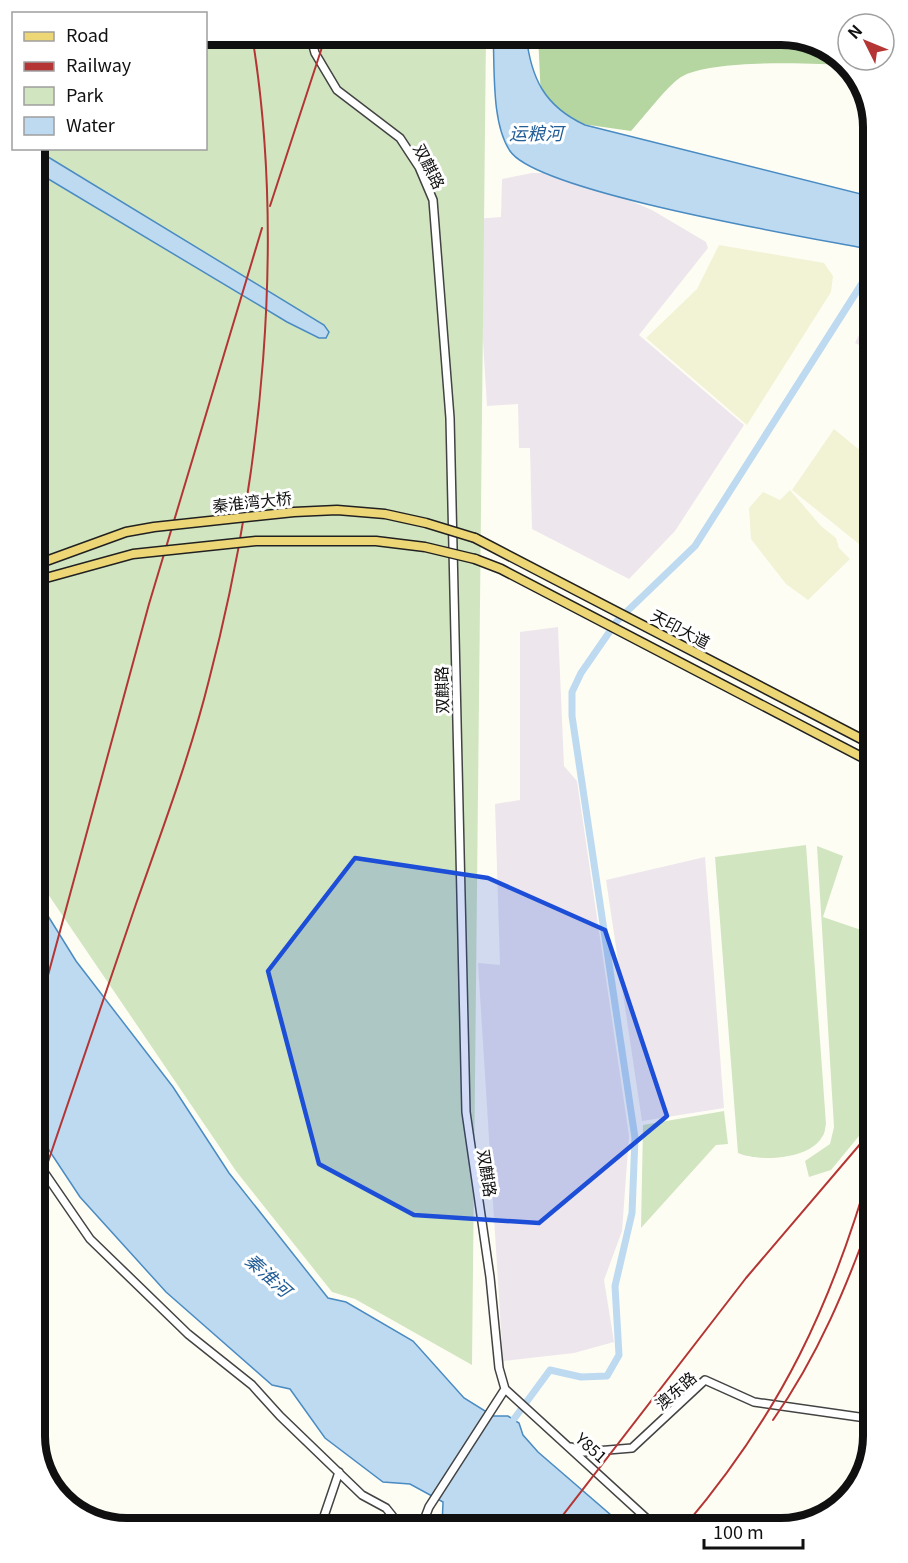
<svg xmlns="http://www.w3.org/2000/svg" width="908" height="1563" font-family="Georgia,'Noto Sans SC',serif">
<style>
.industrial{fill:#ede6ed}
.farmland{fill:#f2f2d5}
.green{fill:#d1e6c0}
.forest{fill:#b5d6a0}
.water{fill:#bddaf1;stroke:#4a8bc2;stroke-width:1.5}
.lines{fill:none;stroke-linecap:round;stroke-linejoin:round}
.canal{stroke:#bddaf1;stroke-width:7}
.minor-casing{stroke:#434343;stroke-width:10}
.major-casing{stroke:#212121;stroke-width:11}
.minor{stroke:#fff;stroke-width:7}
.major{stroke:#ecd676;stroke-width:8}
.rail{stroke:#b43534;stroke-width:2}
.major-bridge-casing{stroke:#212121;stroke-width:11;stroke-linecap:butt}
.major-bridge{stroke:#ecd676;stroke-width:8}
.marked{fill:#1d4ed8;fill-opacity:0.2;stroke:#1d4ed8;stroke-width:4.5;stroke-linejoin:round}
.labels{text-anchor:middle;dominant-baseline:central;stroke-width:6;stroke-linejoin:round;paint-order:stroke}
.street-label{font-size:16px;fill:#101010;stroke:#fff}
.water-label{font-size:18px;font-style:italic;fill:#235e97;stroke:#fff}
.rim{fill:none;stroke:#101010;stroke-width:8}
</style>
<rect width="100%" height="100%" fill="#fefdf4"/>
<!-- industrial -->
<path class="industrial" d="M532,173H566L652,210L706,242L708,248L639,335L744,425L675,531L629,579L532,529L530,448H519L518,404L487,406L479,277L462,220L501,217L502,179Z
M873,306V343L870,350L855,343Z
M558,627L564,766L577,781L629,1136L622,1231L604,1280L614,1342L574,1353L503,1361L478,963L500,965L495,804L520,800V632Z
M705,857L724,1108L642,1121L606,880Z"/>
<!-- farmland -->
<path class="farmland" d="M719,245L824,263L833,276L831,292L747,425L646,338L697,289Z
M834,429L873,461V528L859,544L792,490Z
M790,490L821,526L836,538L839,548L850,559L808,600L786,584L751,539L749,508L763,492L780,500Z
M873,532V559L861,547Z"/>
<!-- green -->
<path class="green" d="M206,35H486L472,1365L355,1299L332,1292L236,1171L35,875V149L206,148Z
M873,348V396L859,376Z
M806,845L826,1124C825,1128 825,1134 822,1137C809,1160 759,1162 738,1153L715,857Z
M817,846L843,856L823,917L873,934V1119L831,1170L809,1177L805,1161L830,1144L834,1127Z
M724,1111L728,1144L716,1145L641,1228L643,1125Z"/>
<!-- forest -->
<path class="forest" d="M538,35H788L833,50L846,65C811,63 710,59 681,77C667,86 644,117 631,131L575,123L541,99Z"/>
<!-- water -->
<path class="water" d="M493,35H526C531,78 544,106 585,125L873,197V250C813,238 538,193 510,151C491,123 495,68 493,35Z
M35,149L324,325L329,332L326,338H319L287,322L35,171Z
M35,895L76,961L173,1087L229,1173L328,1298L346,1302L413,1341L464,1398L493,1416H508L519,1423L523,1435L538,1452L626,1528H442L443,1502L410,1484L383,1482L325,1438L290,1389L272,1385L166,1292L80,1197L35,1129Z"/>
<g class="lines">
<!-- canal -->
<path class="canal" d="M514,1419L550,1370L581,1377L607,1376L619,1355L615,1286L632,1213L635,1138L572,716V692L581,673L617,621L695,546L873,266"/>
<defs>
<path id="minor" d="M310,35L315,53L337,90L400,138L419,167L433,200L450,418L466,1112L490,1277L499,1368L505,1389
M35,1159L90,1239L188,1334L252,1385L280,1416L362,1495L386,1508L402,1528
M505,1389L657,1528
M571,1447L584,1452L632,1448L705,1380L754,1402L873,1419
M320,1528L339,1472
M421,1528L429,1507L505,1389"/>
<path id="major" d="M475,538L873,745
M475,559L501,569L873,763"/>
</defs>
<!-- minor casing -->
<use href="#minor" class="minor-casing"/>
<!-- major casing -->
<use href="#major" class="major-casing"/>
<!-- minor -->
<use href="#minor" class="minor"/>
<!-- major -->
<use href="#major" class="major"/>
<!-- rail -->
<path class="rail" d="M270,206L326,35
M35,1023L149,604L262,228
M35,1200C69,1102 102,1003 136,904C162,830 190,756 209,680C262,477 286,242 252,35
M773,1420C818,1356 847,1286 873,1213
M553,1528L746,1278L873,1129
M683,1528C781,1413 832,1305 873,1160"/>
<defs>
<path id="major-bridge" d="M35,565L126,532L154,527L294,512L337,510L385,514L426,523L475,538
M35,581L133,554L256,541H376L425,547L475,559"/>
</defs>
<!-- major-bridge casing -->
<use href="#major-bridge" class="major-bridge-casing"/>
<!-- major-bridge -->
<use href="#major-bridge" class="major-bridge"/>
</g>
<!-- marked area -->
<path class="marked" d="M355,858L488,878L605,930L667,1116L539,1223L414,1215L319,1164L268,971Z"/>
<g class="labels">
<!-- street labels -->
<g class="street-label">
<text transform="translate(430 166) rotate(63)">双麒路</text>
<text transform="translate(252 501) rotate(-6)">秦淮湾大桥</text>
<text transform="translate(681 628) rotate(28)">天印大道</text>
<text transform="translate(441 690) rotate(-91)">双麒路</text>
<text transform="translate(488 1173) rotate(81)">双麒路</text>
<text transform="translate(675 1390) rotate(-41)">澳东路</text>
<text transform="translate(592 1447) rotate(42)">Y851</text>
</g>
<!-- water labels -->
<g class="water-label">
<text x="536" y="132">运粮河</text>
<text transform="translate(269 1274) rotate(42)">秦淮河</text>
</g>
</g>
<!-- crop -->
<path d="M0 0H908V1563H0ZM127 45H781A82 82 0 0 1 863 127V1436A82 82 0 0 1 781 1518H127A82 82 0 0 1 45 1436V127A82 82 0 0 1 127 45Z" fill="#fff" fill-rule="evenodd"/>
<path class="rim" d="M127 45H781A82 82 0 0 1 863 127V1436A82 82 0 0 1 781 1518H127A82 82 0 0 1 45 1436V127A82 82 0 0 1 127 45Z"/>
<!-- legend -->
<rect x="12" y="12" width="195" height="138" fill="#ffffff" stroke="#9f9f9f" stroke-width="1.5"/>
<rect x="24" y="32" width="30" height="9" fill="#ecd676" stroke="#9f9f9f" stroke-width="1.5"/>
<text x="66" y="42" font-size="18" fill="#101010">Road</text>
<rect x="24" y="62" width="30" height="9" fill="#b43534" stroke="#9f9f9f" stroke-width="1.5"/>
<text x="66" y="72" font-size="18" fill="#101010">Railway</text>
<rect x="24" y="87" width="30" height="18" fill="#d1e6c0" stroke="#9f9f9f" stroke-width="1.5"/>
<text x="66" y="102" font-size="18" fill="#101010">Park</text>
<rect x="24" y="117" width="30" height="18" fill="#bddaf1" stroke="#9f9f9f" stroke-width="1.5"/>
<text x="66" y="132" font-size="18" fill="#101010">Water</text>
<!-- north arrow -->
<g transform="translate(866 42) rotate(313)"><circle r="28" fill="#ffffff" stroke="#9f9f9f" stroke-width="1.5"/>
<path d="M0-4.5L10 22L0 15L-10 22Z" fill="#b43534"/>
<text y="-9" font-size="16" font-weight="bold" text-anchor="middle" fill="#101010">N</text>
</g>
<!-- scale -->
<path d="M704 1539v9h99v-9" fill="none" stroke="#101010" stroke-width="3"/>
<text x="713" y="1539" font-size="18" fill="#101010" stroke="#ffffff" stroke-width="4.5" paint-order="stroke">100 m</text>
</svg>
